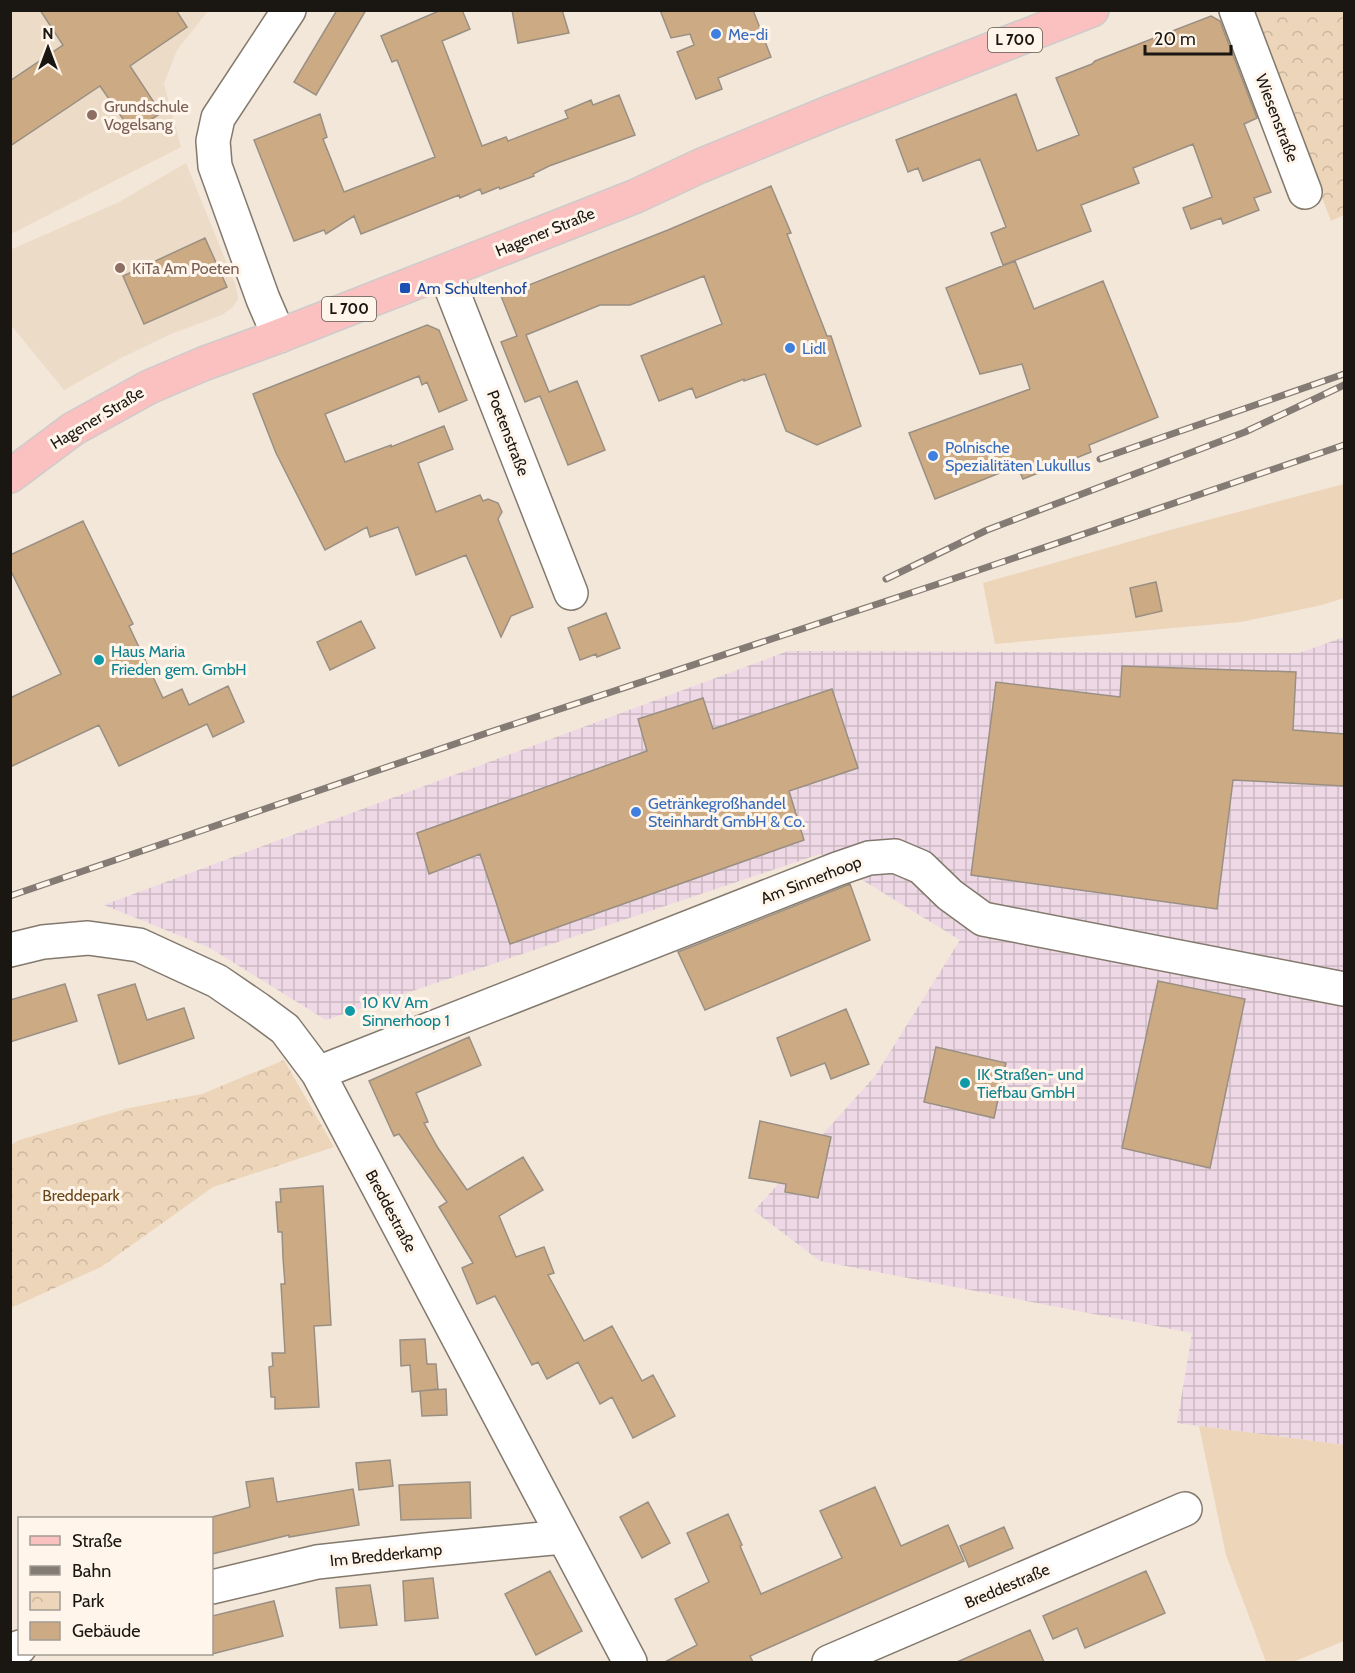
<svg xmlns="http://www.w3.org/2000/svg" width="1355" height="1673" font-family="Cabin,sans-serif">
<style>
.industrial{fill:url(#industrial-grid)}
.built{fill:#ecdbc7}
.green{fill:#edd5b9}
.park{fill:url(#park-crowns)}
.building{fill:#ccab84;stroke:#9a8f83;stroke-width:1.5}
.lines{fill:none;stroke-linecap:round;stroke-linejoin:round}
.minor-casing{stroke:#83796d;stroke-width:36}
.primary-casing{stroke:#cdcccb;stroke-width:36}
.minor{stroke:#fff;stroke-width:33}
.primary{stroke:#fbc1c1;stroke-width:33}
.rail-casing{stroke:#847c74;stroke-width:7}
.rail{stroke:#fff5ea;stroke-width:4.5;stroke-dasharray:14;stroke-linecap:butt}
.shop-dot{fill:#3f7fe0;stroke:#fff5ea;stroke-width:2}
.education-dot{fill:#8d6e63;stroke:#fff5ea;stroke-width:2}
.transit-dot{fill:#1a4fb4;stroke:#fff5ea;stroke-width:2}
.culture-dot{fill:#0f9aa8;stroke:#fff5ea;stroke-width:2}
.labels{text-anchor:middle;dominant-baseline:central;stroke-width:6;stroke-linejoin:round;paint-order:stroke}
.shield{fill:#fff5ea;stroke:#5f5953;stroke-width:1.5}
.shield-label{font-size:15px;font-weight:bold;fill:#1a1612}
.shop-label{font-size:16px;fill:#366cbe;stroke:#fff5ea;text-anchor:start}
.education-label{font-size:16px;fill:#785e54;stroke:#fff5ea;text-anchor:start}
.street-label{font-size:16px;fill:#1a1612;stroke:#fff5ea}
.transit-label{font-size:16px;fill:#164399;stroke:#fff5ea;text-anchor:start}
.culture-label{font-size:16px;fill:#0d838f;stroke:#fff5ea;text-anchor:start}
.park-label{font-size:16px;fill:#69471a;stroke:#fff5ea}
</style>
<defs>
<pattern id="industrial-grid" width="8" height="8" patternUnits="userSpaceOnUse" patternTransform="scale(1.5)"><rect width="8" height="8" fill="#eed8e5"/><path d="M0 4h8M4 0v8" fill="none" stroke="#ccb9c3"/></pattern>
<pattern id="park-crowns" width="20" height="18" patternUnits="userSpaceOnUse" patternTransform="scale(1.5)"><rect width="20" height="18" fill="#edd5b9"/><path d="M2 6a3 3 0 1 1 6 0M12 15a3 3 0 1 1 6 0" fill="none" stroke="#cbb69e"/></pattern>
</defs>
<rect width="100%" height="100%" fill="#f3e7da"/>
<!-- industrial -->
<path class="industrial" d="M1344,637V1445L1177,1423L1192,1333L820,1261L754,1211L875,1076L960,940L820,854L326,1020L210,948L104,905L788,651L1299,653Z"/>
<!-- built -->
<path class="built" d="M11,11H208L177,50L164,84L181,147L11,234Z
M186,163L236,286L238,299L233,307L222,315L171,334L121,358L64,390L11,325L10,250L119,202Z"/>
<!-- green -->
<path class="green" d="M1344,484V598L1322,605L1241,622L995,644L983,583L1170,530Z
M1199,1426L1344,1445V1641L1293,1662H1266L1226,1555Z"/>
<!-- park -->
<path class="park" d="M1250,11H1344V215L1331,221Z
M284,1060L334,1147L213,1187L101,1267L11,1308V1145L19,1140L129,1108L202,1094Z"/>
<!-- building -->
<path class="building" d="M40,10H176L187,27L130,66L161,113L132,132L100,86L10,146V81L63,45Z
M337,10H366L316,95L294,82Z
M441,10H462L470,29L442,41L482,146L506,137L508,141L568,118L565,111L591,100L593,105L619,95L635,135L549,166L533,174L534,176L500,189L499,187L482,194L480,189L460,198L459,195L361,234L354,216L326,234L324,230L294,241L254,140L320,114L327,137L323,139L344,192L435,157L397,60L392,62L381,36Z
M512,10H562L569,33L518,43Z
M660,10H753L771,57L718,78L722,89L696,99L677,52L694,45L690,34L671,38Z
M1211,16L1220,21L1257,118L1244,124L1271,192L1254,198L1259,210L1223,224L1221,218L1191,229L1183,208L1212,197L1193,144L1133,168L1139,183L1081,205L1091,231L1003,265L991,233L1006,227L980,159L923,181L918,168L908,172L896,140L1016,94L1037,151L1079,135L1056,78L1092,64L1095,61Z
M771,186L791,233L787,234L827,336H831L861,426L817,445L786,431L765,374L744,381V379L696,398L692,388L659,401L641,356L722,324L704,276L630,305H600L526,335L549,392L577,381L605,450L568,465L540,396L525,402L501,342L517,336L501,296L668,230Z
M205,238L227,287L144,324L123,276Z
M1015,261L1034,309L1103,281L1158,417L1089,445L1091,452L1023,479L1017,466L935,499L909,433L1030,389L1022,364L980,374L946,288Z
M427,325L439,330L467,400L439,412L427,382L422,385L419,376L325,414L345,462L391,445V447L444,426L453,449L418,463L436,512L480,495L483,501L488,499L498,503L502,512L498,519L533,607L511,616L501,637L466,555L416,575L398,527L370,537L367,527L325,550L276,453L253,394Z
M83,521L133,624L129,626L163,698L182,689L189,705L228,686L244,722L213,737L207,724L119,766L99,725L10,767V698L61,674L10,569V555Z
M1156,582L1162,611L1136,617L1130,588Z
M606,613L620,648L597,657L596,654L580,660L568,628Z
M361,621L375,648L330,670L317,642Z
M1122,666L1296,672L1293,730L1344,734V786L1233,780L1217,909L971,875L996,682L1120,697Z
M832,689L858,768L789,791L804,840L510,944L480,854L429,874L417,833L647,751L638,719L703,698L713,729Z
M850,884L870,940L705,1010L678,952Z
M1158,981L1245,999L1210,1168L1122,1148Z
M65,984L77,1021L10,1042V1000Z
M135,984L147,1020L184,1008L194,1038L119,1064L98,995Z
M846,1009L869,1064L831,1079L825,1063L791,1076L777,1038Z
M469,1037L481,1065L416,1093L428,1122L424,1123L438,1148L467,1190L523,1157L543,1190L499,1216L516,1257L544,1247L554,1273L548,1275L584,1341L612,1326L642,1381L653,1375L675,1416L633,1438L612,1397L600,1404L578,1362L547,1379L538,1362L532,1365L495,1296L477,1304L462,1268L473,1263L439,1207L447,1202L399,1134L394,1136L369,1081Z
M936,1047L1006,1063L994,1118L924,1102Z
M760,1121L831,1137L818,1198L785,1192L786,1184L749,1178Z
M323,1186L331,1325L314,1326L319,1407L275,1409V1397H271L269,1367L273,1366L272,1353H285L281,1284H285L283,1258L282,1232H278L276,1202H281L280,1189Z
M425,1339L427,1364H436L438,1389L412,1392L410,1365L401,1366L400,1340Z
M446,1389L447,1415L422,1416L420,1391Z
M390,1460L393,1486L359,1490L356,1463Z
M273,1478L277,1502L353,1489L359,1525L289,1537V1535L212,1554V1517L250,1507L246,1482Z
M470,1482L471,1518L401,1520L399,1485Z
M875,1487L901,1546L948,1525L964,1561L750,1656L753,1662H665L697,1645L675,1599L709,1582L687,1533L728,1514L742,1545L740,1546L761,1594L842,1558L820,1511Z
M648,1502L670,1543L642,1558L620,1517Z
M1004,1527L1013,1548L969,1567L960,1546Z
M550,1571L582,1631L536,1655L505,1594Z
M1146,1571L1165,1613L1085,1648L1077,1628L1053,1639L1043,1616Z
M433,1578L438,1618L405,1621L403,1581Z
M370,1585L377,1625L340,1628L336,1588Z
M274,1601L283,1636L212,1654V1616Z
M1030,1630L1044,1662H957Z"/>
<g class="lines">
<defs>
<path id="minor" d="M1236,10L1305,192
M445,272L571,593
M279,336L263,299L215,166L213,141L218,118L289,10
M10,950L43,942L88,938L139,945L217,981L258,1009L285,1029L318,1073L630,1662
M318,1073L837,869L869,858L895,856L921,867L950,895L983,919L1344,989
M212,1587L317,1562L426,1550L563,1537
M10,1651L20,1647
M829,1662L1185,1509"/>
<path id="primary" d="M10,476L73,429L149,387L203,364L279,336L565,224L636,196L700,166L831,112L1092,10"/>
</defs>
<!-- minor casing -->
<use href="#minor" class="minor-casing"/>
<!-- primary casing -->
<use href="#primary" class="primary-casing"/>
<!-- minor -->
<use href="#minor" class="minor"/>
<!-- primary -->
<use href="#primary" class="primary"/>
<defs>
<path id="rail" d="M1100,459L1344,374
M886,579L987,530L1245,432L1344,385
M10,896L484,734L935,585L1344,445"/>
</defs>
<!-- rail casing -->
<use href="#rail" class="rail-casing"/>
<!-- rail -->
<use href="#rail" class="rail"/>
</g>
<!-- markers -->
<g class="shop-dot">
<circle cx="716" cy="34" r="6"/>
<circle cx="790" cy="348" r="6"/>
<circle cx="933" cy="456" r="6"/>
<circle cx="636" cy="812" r="6"/>
</g>
<g class="education-dot">
<circle cx="92" cy="115" r="6"/>
<circle cx="120" cy="268" r="6"/>
</g>
<rect class="transit-dot" x="399" y="282" width="12" height="12" rx="3"/>
<g class="culture-dot">
<circle cx="99" cy="660" r="6"/>
<circle cx="350" cy="1011" r="6"/>
<circle cx="965" cy="1083" r="6"/>
</g>
<g class="labels">
<!-- shield labels -->
<g class="shield">
<rect x="988" y="28" width="54" height="24" rx="4.5"/>
<rect x="322" y="297" width="54" height="24" rx="4.5"/>
</g>
<g class="shield-label">
<text x="1015" y="40">L 700</text>
<text x="349" y="309">L 700</text>
</g>
<!-- shop labels -->
<g class="shop-label">
<text x="728" y="34">Me-di</text>
<text x="802" y="348">Lidl</text>
<text x="945" y="447">Polnische<tspan x="945" dy="18">Spezialitäten Lukullus</tspan></text>
<text x="648" y="803">Getränkegroßhandel<tspan x="648" dy="18">Steinhardt GmbH &amp; Co.</tspan></text>
</g>
<!-- education labels -->
<g class="education-label">
<text x="104" y="106">Grundschule<tspan x="104" dy="18">Vogelsang</tspan></text>
<text x="132" y="268">KiTa Am Poeten</text>
</g>
<!-- street labels -->
<g class="street-label">
<text transform="translate(1277 118) rotate(69)">Wiesenstraße</text>
<text transform="translate(545 232) rotate(-22)">Hagener Straße</text>
<text transform="translate(97 418) rotate(-31)">Hagener Straße</text>
<text transform="translate(508 433) rotate(69)">Poetenstraße</text>
<text transform="translate(811 880) rotate(-21)">Am Sinnerhoop</text>
<text transform="translate(391 1211) rotate(62)">Breddestraße</text>
<text transform="translate(386 1555) rotate(-6)">Im Bredderkamp</text>
<text transform="translate(1007 1586) rotate(-23)">Breddestraße</text>
</g>
<!-- transit labels -->
<g class="transit-label">
<text x="417" y="288">Am Schultenhof</text>
</g>
<!-- culture labels -->
<g class="culture-label">
<text x="111" y="651">Haus Maria<tspan x="111" dy="18">Frieden gem. GmbH</tspan></text>
<text x="362" y="1002">10 KV Am<tspan x="362" dy="18">Sinnerhoop 1</tspan></text>
<text x="977" y="1074">IK Straßen- und<tspan x="977" dy="18">Tiefbau GmbH</tspan></text>
</g>
<!-- park labels -->
<g class="park-label">
<text x="81" y="1195">Breddepark</text>
</g>
</g>
<!-- border -->
<rect width="1355" height="1673" fill="none" stroke="#1a1612" stroke-width="24"/>
<!-- legend -->
<rect x="18" y="1517" width="195" height="138" fill="#fff5ea" stroke="#a39c94" stroke-width="1.5"/>
<rect x="30" y="1536" width="30" height="9" fill="#fbc1c1" stroke="#a39c94" stroke-width="1.5"/>
<text x="72" y="1547" font-size="18" fill="#1a1612">Straße</text>
<rect x="30" y="1566" width="30" height="9" fill="#847c74" stroke="#a39c94" stroke-width="1.5"/>
<text x="72" y="1577" font-size="18" fill="#1a1612">Bahn</text>
<rect x="30" y="1592" width="30" height="18" fill="url(#park-crowns)" stroke="#a39c94" stroke-width="1.5"/>
<text x="72" y="1607" font-size="18" fill="#1a1612">Park</text>
<rect x="30" y="1622" width="30" height="18" fill="#ccab84" stroke="#a39c94" stroke-width="1.5"/>
<text x="72" y="1637" font-size="18" fill="#1a1612">Gebäude</text>
<!-- north arrow -->
<g transform="translate(48 48)" stroke="#fff5ea" stroke-width="4.5" paint-order="stroke">
<path d="M0-4.5L10 22L0 15L-10 22Z" fill="#1a1612"/>
<text y="-9" font-size="16" font-weight="bold" text-anchor="middle" fill="#1a1612">N</text>
</g>
<!-- scale -->
<path d="M1145 45v9h86v-9" fill="none" stroke="#1a1612" stroke-width="3"/>
<text x="1154" y="45" font-size="18" fill="#1a1612" stroke="#fff5ea" stroke-width="4.5" paint-order="stroke">20 m</text>
</svg>
